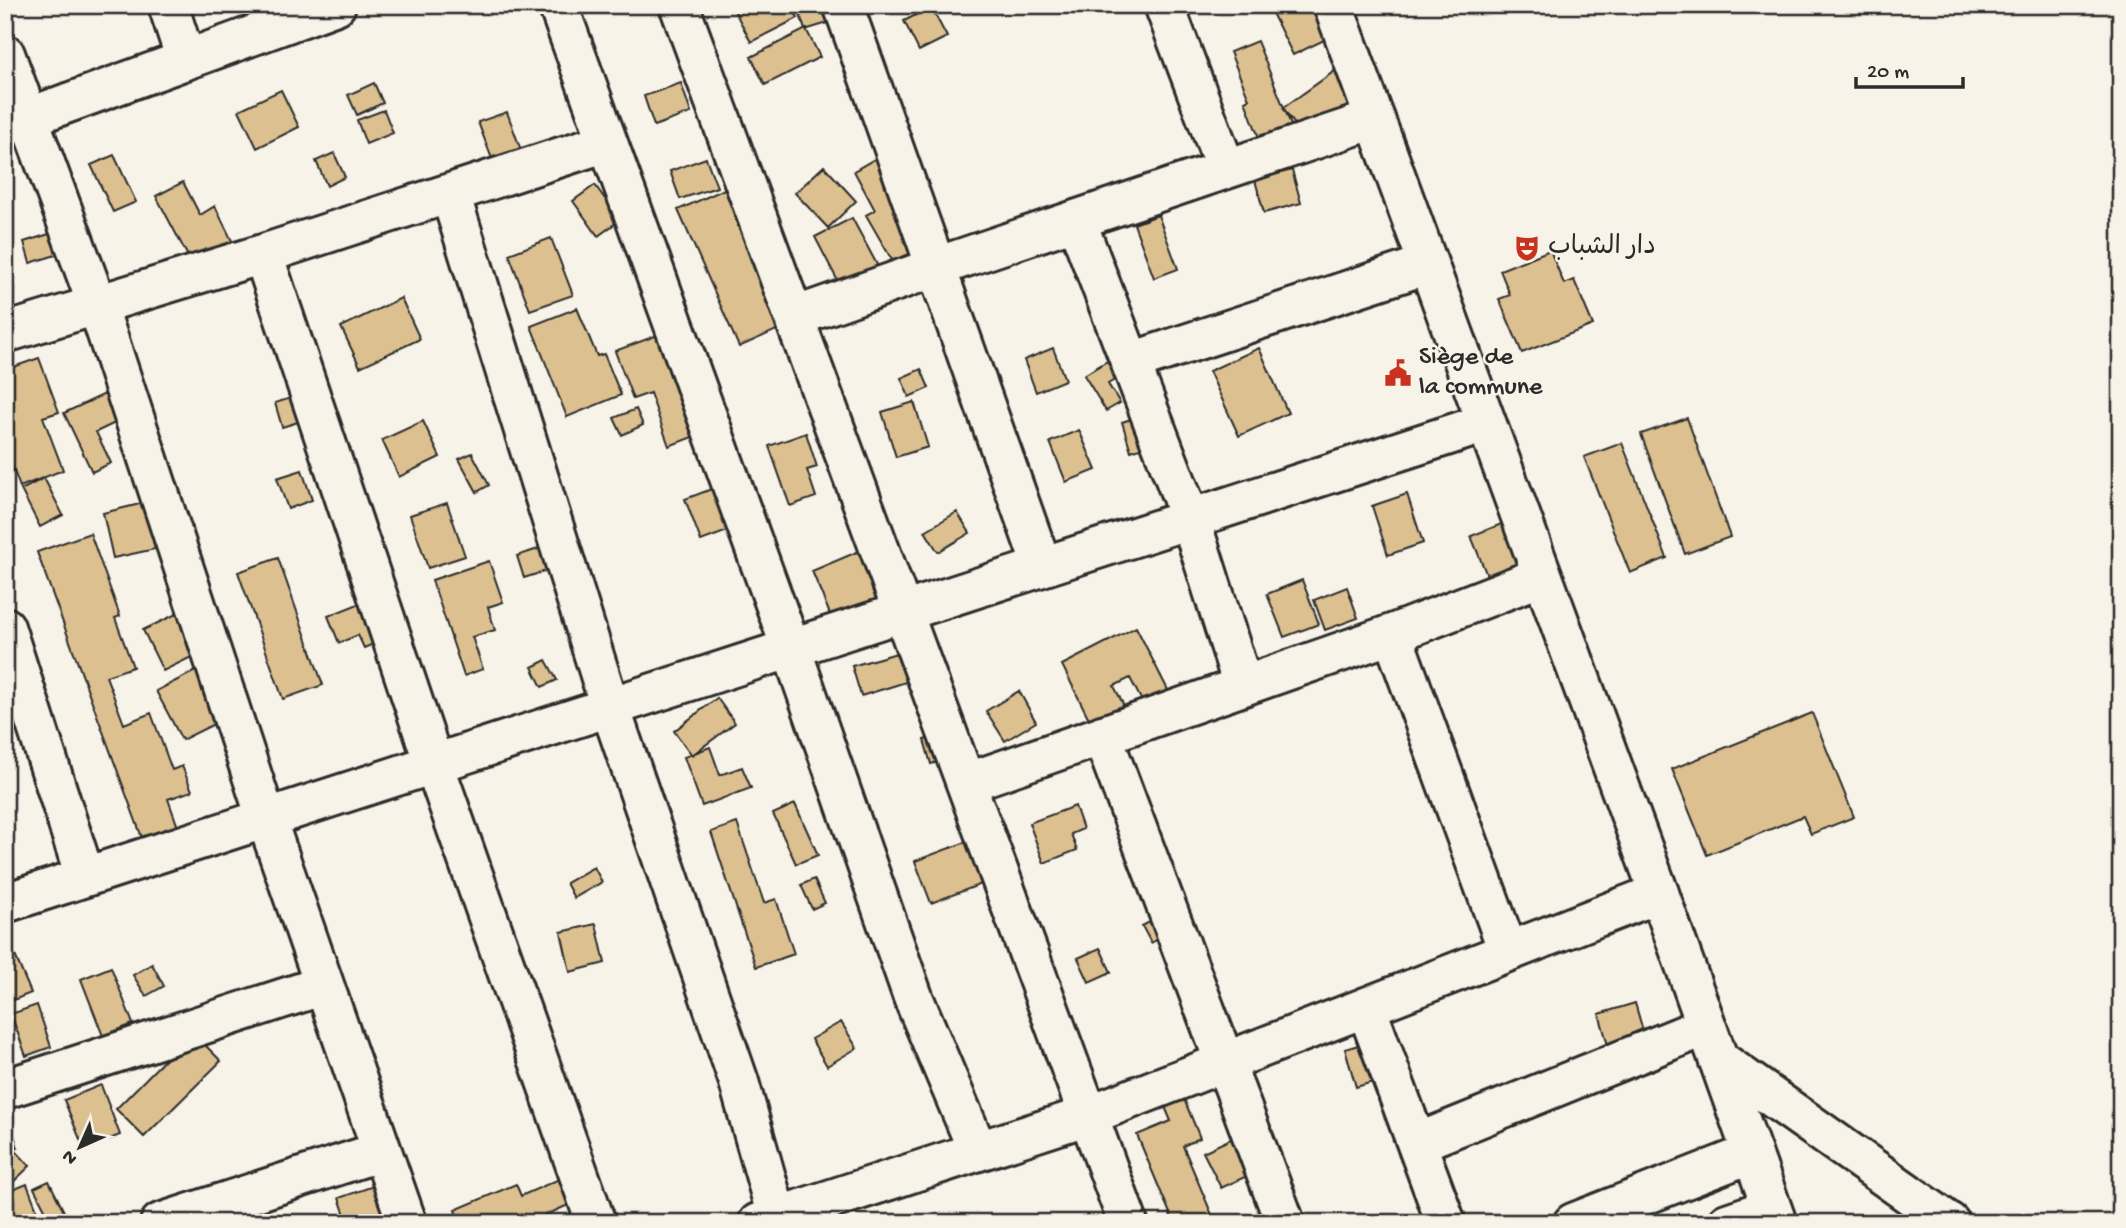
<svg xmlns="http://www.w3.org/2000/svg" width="2126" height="1228" font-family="'Gochi Hand','Playpen Sans Arabic',sans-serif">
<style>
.building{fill:#dcc090;stroke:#2b2b2b;stroke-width:2}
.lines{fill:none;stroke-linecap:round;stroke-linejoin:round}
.minor-casing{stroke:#2b2b2b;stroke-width:44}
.tertiary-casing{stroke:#2b2b2b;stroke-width:44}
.minor{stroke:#f7f3e8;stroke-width:38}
.tertiary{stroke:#f7f3e8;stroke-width:38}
.labels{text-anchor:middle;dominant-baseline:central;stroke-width:5;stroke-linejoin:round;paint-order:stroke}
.poi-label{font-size:26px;fill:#2b2b2b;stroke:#f7f3e8;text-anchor:start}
</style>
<rect width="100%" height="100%" fill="#f7f3e8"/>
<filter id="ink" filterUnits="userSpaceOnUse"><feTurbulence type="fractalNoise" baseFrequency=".0143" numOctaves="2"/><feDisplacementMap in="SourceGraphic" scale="14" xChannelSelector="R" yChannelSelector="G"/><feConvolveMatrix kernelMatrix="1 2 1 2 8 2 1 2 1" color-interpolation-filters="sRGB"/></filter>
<g filter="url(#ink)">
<!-- building -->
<path class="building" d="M744,5H791L798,18L751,42L734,10Z
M797,5H855L857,14L805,30Z
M1268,5H1330L1343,31L1293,55Z
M931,7L947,37L919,51L904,21Z
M806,29L820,57L765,85L751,57Z
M1257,41L1293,130L1261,143L1245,101L1249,99L1230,52Z
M1339,68L1362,100L1306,140L1283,108Z
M374,83L383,103L357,115L348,95Z
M681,83L691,113L654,126L644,96Z
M281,90L299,127L257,148L239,110Z
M384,110L393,133L366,144L357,120Z
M507,112L522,153L494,164L478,122Z
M334,153L345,177L327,186L316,161Z
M885,153L931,256L900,274L866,215L875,210L854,171Z
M114,155L136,202L113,212L91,165Z
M706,158L717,187L680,199L670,171Z
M824,166L856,201L828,228L795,193Z
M1292,170L1301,203L1264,213L1255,180Z
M183,182L200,215L215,206L233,243L192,264L156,196Z
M740,182L801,319L739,347L678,210Z
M595,185L620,220L598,236L573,201Z
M1158,215L1178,269L1154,278L1134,224Z
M852,218L881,272L843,291L815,237Z
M65,229L72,250L30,263L24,242Z
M551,238L573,295L530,310L509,254Z
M1550,250L1564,284L1574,280L1593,325L1522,353L1499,299L1510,295L1500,270Z
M401,298L420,339L360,367L341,327Z
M577,308L597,356L604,354L621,395L567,417L531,326Z
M679,327L711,430L669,446L650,393L633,399L615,351Z
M1053,348L1065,380L1036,392L1024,360Z
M1129,348L1139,365L1108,384L1120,403L1106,411L1084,375Z
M1259,348L1288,413L1239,436L1209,371Z
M39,358L59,412L43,417L63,470L20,487L5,447V370Z
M921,369L929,388L909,397L901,378Z
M120,387L134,414L96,432L111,463L92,472L64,413Z
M317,390L324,414L282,427L275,403Z
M914,402L928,447L896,457L882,412Z
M636,409L643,425L622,435L614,418Z
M1156,411L1165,440L1131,451L1122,422Z
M1687,418L1730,537L1685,554L1641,434Z
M423,421L440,457L399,477L382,440Z
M1079,430L1096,470L1066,482L1050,442Z
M806,433L817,467L807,470L816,497L790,506L769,446Z
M1622,443L1667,558L1630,573L1584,457Z
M472,453L489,485L477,492L459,459Z
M302,470L312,500L288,509L277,478Z
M44,478L63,515L40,527L21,490Z
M725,484L741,526L701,541L685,499Z
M1407,494L1423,543L1388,555L1372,506Z
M144,503L155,549L113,558L103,513Z
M447,503L465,556L428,568L410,515Z
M957,512L970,533L938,552L925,531Z
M1509,521L1529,573L1492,588L1471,536Z
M90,533L120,616L115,618L133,667L106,676L124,724L151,713L172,770L182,766L192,791L168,799L179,830L144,843L37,552Z
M547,546L555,568L524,578L517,556Z
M871,546L893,600L834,624L812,571Z
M278,558L323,685L283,699L238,572Z
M489,561L503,602L488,607L495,630L472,637L483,669L464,676L432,580Z
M1302,580L1319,624L1284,637L1267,594Z
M1347,587L1358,618L1325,630L1314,600Z
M378,596L395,635L364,648L358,635L339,643L328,616Z
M195,605L214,646L163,671L143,630Z
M1136,627L1170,694L1145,707L1130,678L1114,686L1125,708L1092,725L1062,665Z
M914,648L922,677L861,696L852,666Z
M546,660L557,680L542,687L532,667Z
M207,665L230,708L211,718L214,724L182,740L156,691Z
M1019,691L1036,722L1005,741L986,711Z
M717,698L735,723L692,755L674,731Z
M1812,713L1854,817L1811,834L1803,816L1707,855L1672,769Z
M944,734L952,758L931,764L924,740Z
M710,747L720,775L742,767L751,788L702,806L684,757Z
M795,804L818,855L796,864L773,814Z
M1075,806L1083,829L1071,834L1077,850L1044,863L1029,823Z
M737,823L764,903L776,899L794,954L756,967L711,832Z
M979,837L995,879L931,903L915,861Z
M594,867L602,882L574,898L566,883Z
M814,879L825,903L812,909L801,885Z
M1167,913L1176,929L1151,943L1142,926Z
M596,924L605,963L570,972L561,932Z
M1100,948L1111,972L1089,982L1078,958Z
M14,953L31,993L6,1003L5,956Z
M152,964L164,986L146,996L133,975Z
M111,967L133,1024L103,1036L81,979Z
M1635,1003L1646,1041L1610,1052L1599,1014Z
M37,1005L51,1047L26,1056L11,1014Z
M841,1022L857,1048L827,1066L811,1039Z
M192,1032L221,1061L144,1137L116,1109Z
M1379,1039L1390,1077L1356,1087L1345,1049Z
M101,1085L120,1135L84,1149L64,1100Z
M1182,1094L1200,1138L1183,1146L1212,1215L1194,1223H1174L1137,1135L1171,1121L1163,1102Z
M5,1106L18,1148L5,1152Z
M1254,1128L1271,1165L1221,1188L1203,1152Z
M13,1148L30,1166L11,1184L5,1178V1155Z
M582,1169L593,1194L528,1223H460L455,1210L516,1184L521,1196Z
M399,1177L416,1223H348L339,1198Z
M49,1181L67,1218L59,1223H52L34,1188Z
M27,1184L37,1210L18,1217L21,1223H5V1193Z"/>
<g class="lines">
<defs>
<path id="minor" d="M168,5L186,60
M558,5L791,648L913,997L978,1151
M679,5L1128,1223
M843,5L1042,566
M1164,5L1226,169
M5,54L97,304L266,818L407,1223
M5,126L336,5
M450,193L610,707L739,1082L777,1217
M1076,220L1190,518L1243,686
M263,254L434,764L596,1223
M794,317L936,267L1375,119
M5,333L263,254L607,142
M1131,362L1428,264
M5,627L85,877
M1392,634L1508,951
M1102,735L1285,1223
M966,783L1392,634L1542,576
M5,903L1486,423
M1366,1007L1446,1223
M5,1089L324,985
M1417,1143L1706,1026
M160,1223L382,1151
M758,1223L1089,1115L1659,893
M1573,1223L1752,1153
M1727,1223L1771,1208"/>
<path id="tertiary" d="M1333,5L1659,893L1777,1223
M1718,1059L1950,1223"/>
</defs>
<!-- minor casing -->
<use href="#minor" class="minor-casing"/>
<!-- tertiary casing -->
<use href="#tertiary" class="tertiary-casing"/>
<!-- minor -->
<use href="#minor" class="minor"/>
<!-- tertiary -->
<use href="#tertiary" class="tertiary"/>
</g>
</g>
<!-- icons -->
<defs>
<symbol id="theatre-bare" viewBox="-9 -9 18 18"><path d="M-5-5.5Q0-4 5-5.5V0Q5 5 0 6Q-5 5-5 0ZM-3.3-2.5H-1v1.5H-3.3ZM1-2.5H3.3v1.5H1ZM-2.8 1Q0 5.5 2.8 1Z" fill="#c8321e" stroke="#f7f3e8" stroke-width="2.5" paint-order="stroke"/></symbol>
<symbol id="civic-bare" viewBox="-9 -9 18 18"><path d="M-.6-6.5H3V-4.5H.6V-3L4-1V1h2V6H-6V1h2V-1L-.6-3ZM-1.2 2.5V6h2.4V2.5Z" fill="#c8321e" stroke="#f7f3e8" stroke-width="2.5" paint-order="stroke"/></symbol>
</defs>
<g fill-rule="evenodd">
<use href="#theatre-bare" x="1508" y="229" width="38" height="38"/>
<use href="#civic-bare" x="1379" y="354" width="38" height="38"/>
</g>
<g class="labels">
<!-- poi labels -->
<g class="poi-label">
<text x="1548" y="248">دار الشباب</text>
<text x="1419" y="358">Siège de<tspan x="1419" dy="30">la commune</tspan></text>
</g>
</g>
<!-- margin -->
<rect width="2126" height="1228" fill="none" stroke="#f7f3e8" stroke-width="28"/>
<rect x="14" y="14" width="2098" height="1200" fill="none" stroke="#2b2b2b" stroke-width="2.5" filter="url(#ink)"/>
<!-- north arrow -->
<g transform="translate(80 1147) rotate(225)" stroke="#f7f3e8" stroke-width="5" paint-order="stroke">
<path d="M0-5L12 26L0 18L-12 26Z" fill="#2b2b2b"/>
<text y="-10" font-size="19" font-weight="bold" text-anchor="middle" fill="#2b2b2b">N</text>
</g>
<!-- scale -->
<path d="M1856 77v10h107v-10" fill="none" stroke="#2b2b2b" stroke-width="3.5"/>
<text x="1867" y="77" font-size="21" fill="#2b2b2b" stroke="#f7f3e8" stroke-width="5" paint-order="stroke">20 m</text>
</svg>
